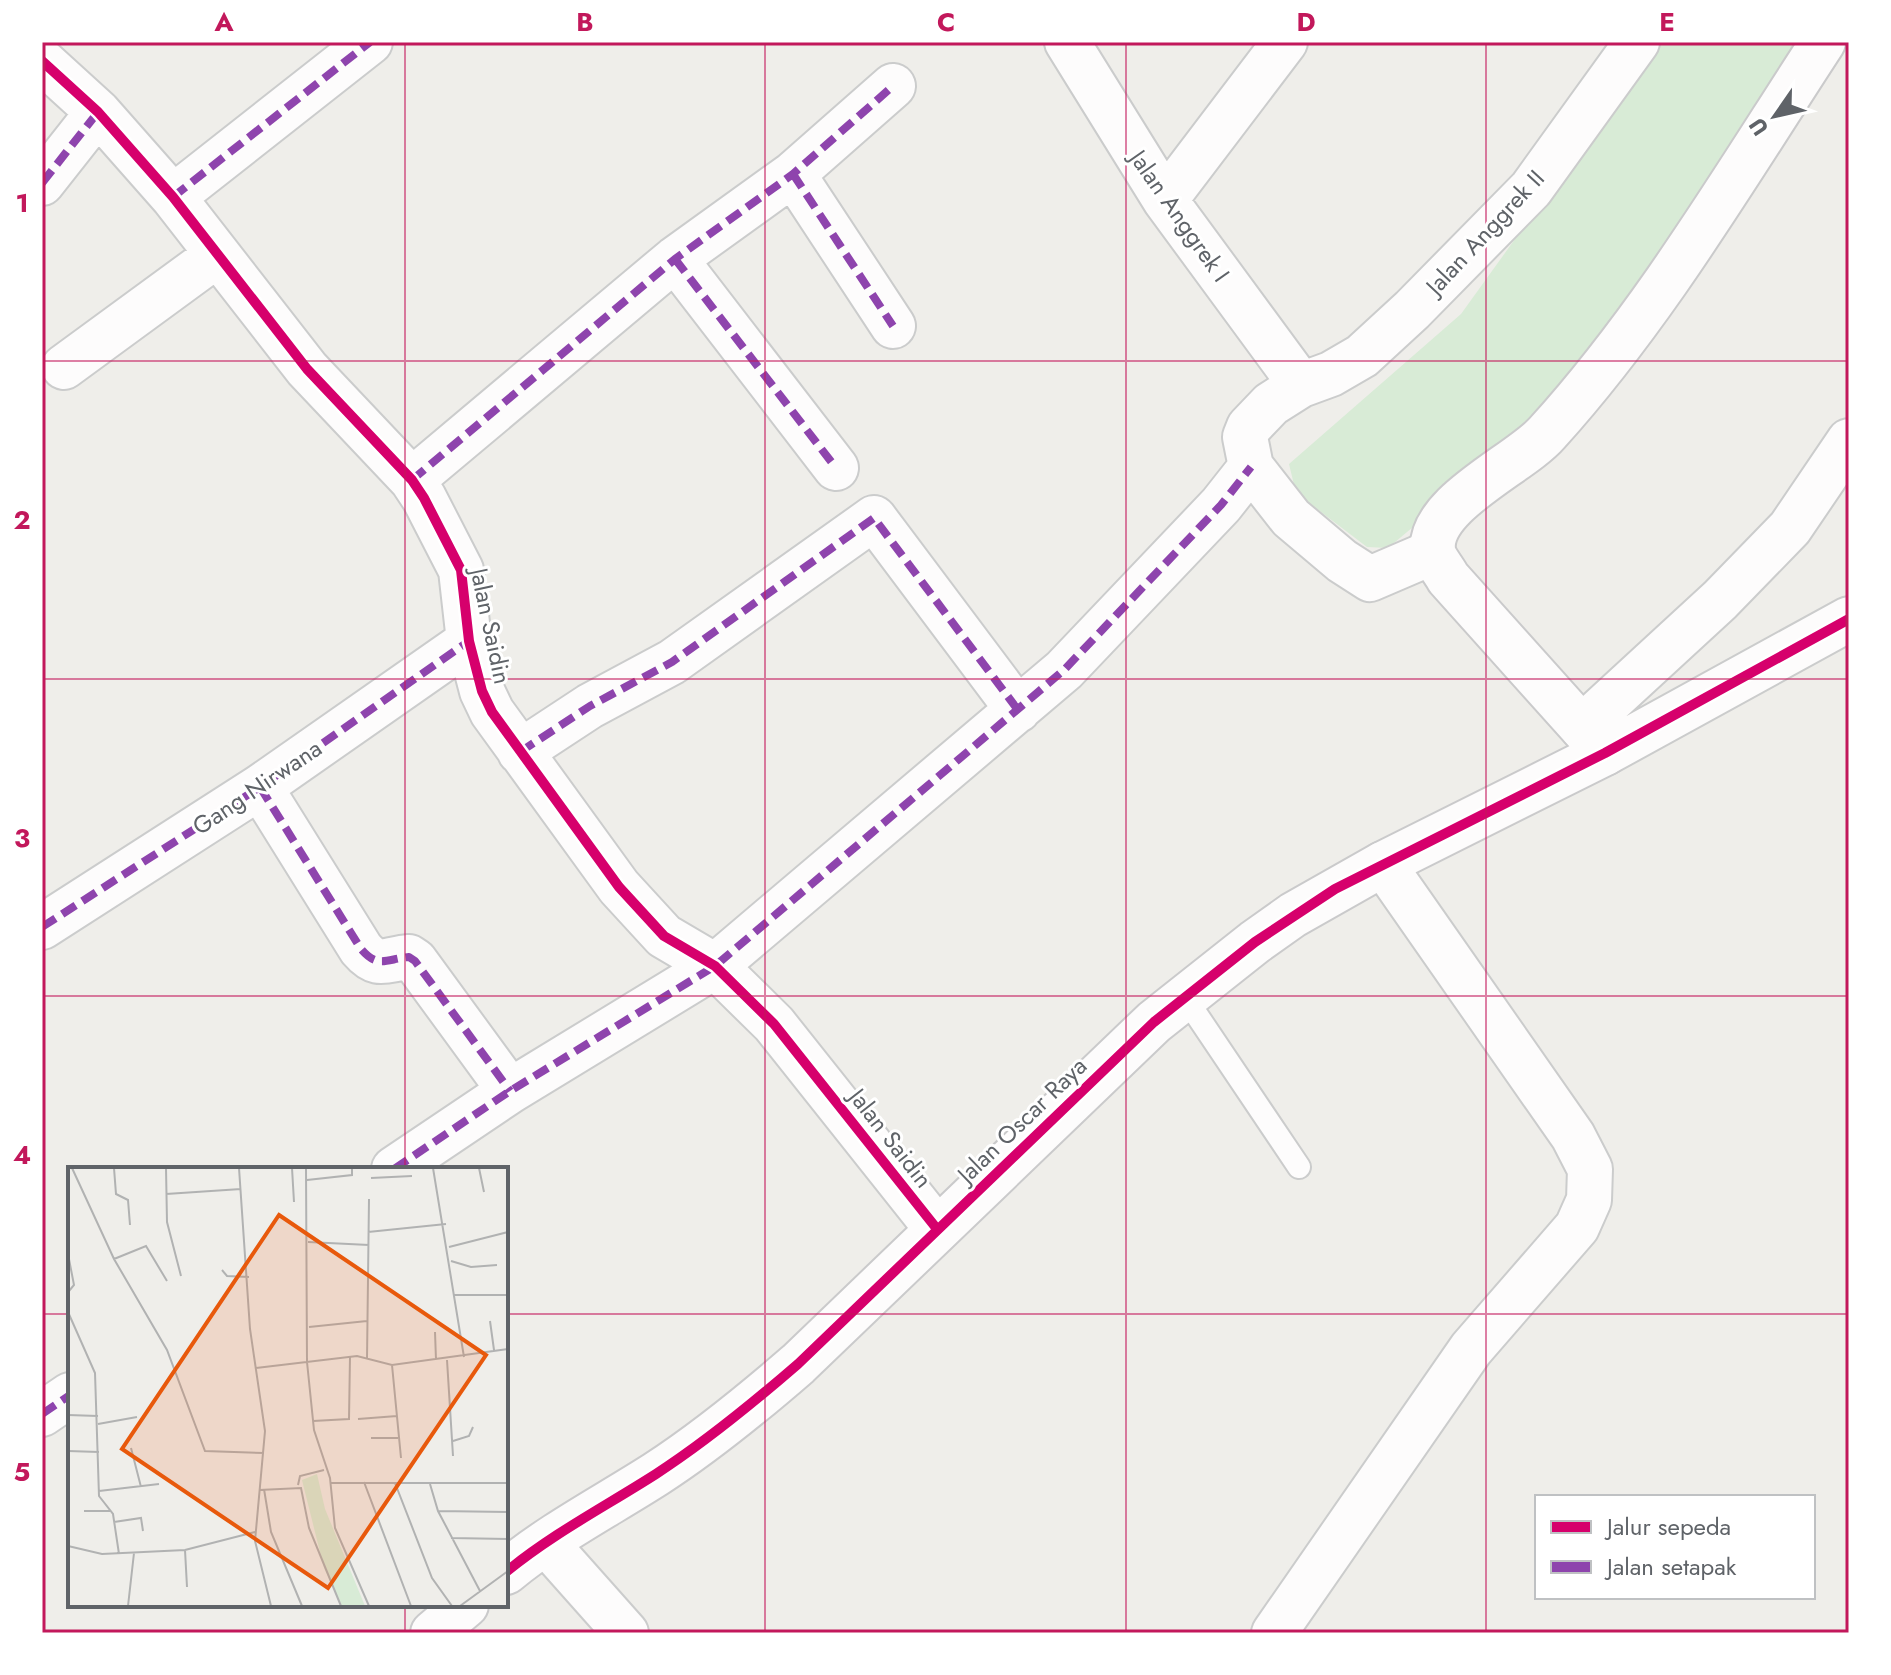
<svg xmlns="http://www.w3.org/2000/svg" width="1891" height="1675" font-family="Jost,sans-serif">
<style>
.green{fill:#d8ebd6}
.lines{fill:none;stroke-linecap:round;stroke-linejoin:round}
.lane-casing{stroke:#cbcccc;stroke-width:26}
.street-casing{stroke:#cbcccc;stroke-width:48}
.secondary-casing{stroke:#cacacb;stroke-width:48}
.lane{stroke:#fdfcfc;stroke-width:22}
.street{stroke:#fdfcfc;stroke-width:44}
.secondary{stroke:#fdfcfc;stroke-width:44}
.quiet{stroke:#8e44ad;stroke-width:8;stroke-dasharray:16 8;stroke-linecap:butt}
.cycleway-casing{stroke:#fff;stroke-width:15}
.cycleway{stroke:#d6006c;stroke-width:10}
.grid{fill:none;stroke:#c2185b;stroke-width:2;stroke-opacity:0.55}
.labels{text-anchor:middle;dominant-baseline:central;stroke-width:6;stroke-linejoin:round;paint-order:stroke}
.street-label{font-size:24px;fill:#5f6368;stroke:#fff}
.inset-road{fill:none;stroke:#b1b2b2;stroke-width:2}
.view{fill:#e8590c;fill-opacity:0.15;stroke:#e8590c;stroke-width:4}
.inset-edge{fill:none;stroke:#5f6368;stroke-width:4}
.neatline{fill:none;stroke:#c2185b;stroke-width:3}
.grid-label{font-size:26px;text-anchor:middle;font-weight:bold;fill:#c2185b}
</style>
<rect width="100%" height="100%" fill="#efeeea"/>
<!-- green -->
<path class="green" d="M1657,42H1826L1628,318L1489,463L1388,548L1367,547L1296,493L1289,464L1461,314Z"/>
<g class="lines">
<defs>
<path id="lane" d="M1184,996L1299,1167"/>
<path id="street" d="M1067,42L1165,200L1301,385
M42,61L98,112L173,197L307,369L412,480L424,498L461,570L469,641L482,691L492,712L619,887L664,936L715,966L774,1024L937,1229
M793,174L893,326
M42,183L98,112
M173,197L370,42
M1165,200L1285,42
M675,259L836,468
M64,367L217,255
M412,480L675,259L793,174L893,86
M1433,552L1370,579L1342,561L1291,518L1251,467L1245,437L1249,427L1271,404L1301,385L1331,374L1362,356L1412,310L1531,189L1637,42
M1582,727L1720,600L1790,528L1849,441
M520,752L590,706L672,662L874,518L1018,710
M1605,753L1849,619
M260,787L361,949C378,969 386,959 409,957L415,961L510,1091
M42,927L260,787L469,641
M394,1169L510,1091L715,966L1064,670L1221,505L1251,467
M42,1414L70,1395
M546,1543L626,1633
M1274,1633L1471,1349L1577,1227L1589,1200L1590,1169L1573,1136L1383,864"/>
<path id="secondary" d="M506,1572C552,1534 606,1506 656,1474C707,1441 753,1403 798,1364L1154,1022L1255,942L1293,915L1383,864L1605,753L1448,578C1444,570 1434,559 1433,551C1427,504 1520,464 1547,433C1654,315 1736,175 1823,42
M433,1633L466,1605"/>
</defs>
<!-- lane casing -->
<use href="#lane" class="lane-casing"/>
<!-- street casing -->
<use href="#street" class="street-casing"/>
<!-- secondary casing -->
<use href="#secondary" class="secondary-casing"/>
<!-- lane -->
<use href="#lane" class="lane"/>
<!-- street -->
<use href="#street" class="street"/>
<!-- secondary -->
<use href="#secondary" class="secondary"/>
<!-- quiet -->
<path class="quiet" d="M793,174L893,326
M42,183L98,112
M173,197L370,42
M675,259L836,468
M412,480L675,259L793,174L893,86
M520,752L590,706L672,662L874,518L1018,710
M260,787L361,949C378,969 386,959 409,957L415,961L510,1091
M42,927L260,787L469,641
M394,1169L510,1091L715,966L1064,670L1221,505L1251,467
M42,1414L70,1395"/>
<defs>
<path id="cycleway" d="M42,61L98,112L173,197L307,369L412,480L424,498L461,570L469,641L482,691L492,712L619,887L664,936L715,966L774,1024L937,1229
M506,1572C552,1534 606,1506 656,1474C707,1441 753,1403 798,1364L1154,1022L1255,942L1335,889L1605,753L1849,619"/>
</defs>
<!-- cycleway casing -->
<use href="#cycleway" class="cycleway-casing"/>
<!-- cycleway -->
<use href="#cycleway" class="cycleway"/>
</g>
<!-- grid -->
<path class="grid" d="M405,42V1169M765,42V1633M1126,42V1633M1486,42V1633M42,361H1849M42,679H1849M42,996H1849M42,1314H70M506,1314H1849M405,1605V1633"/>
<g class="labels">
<!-- street labels -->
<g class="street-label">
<text transform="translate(1180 216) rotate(55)">Jalan Anggrek I</text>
<text transform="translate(1485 232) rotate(-47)">Jalan Anggrek II</text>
<text transform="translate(491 626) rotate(78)">Jalan Saidin</text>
<text transform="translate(257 787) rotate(-34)">Gang Nirwana</text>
<text transform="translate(1022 1120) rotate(-44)">Jalan Oscar Raya</text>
<text transform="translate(891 1138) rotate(52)">Jalan Saidin</text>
</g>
</g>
<!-- overview -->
<g transform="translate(68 1167)">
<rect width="440" height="440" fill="#efeeea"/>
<path d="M249,307L257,342L297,439H274L256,401L234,313Z" fill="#d8ebd6"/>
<path class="inset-road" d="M4,1L46,92L99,183L137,284L196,286M46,1L48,27L60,33L62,58M98,1L99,55L113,109M171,1L182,162L197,264L187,374L203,439M224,1L226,35M238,1L239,195L246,263L262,311L267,361L301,439M365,1L396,190M411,1L416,25M303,11L344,9M239,13L284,8V1M98,27L173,22M300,65L378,57M240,75L301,78M381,80L440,65M0,87L6,118L1,124M46,92L78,79L99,114M383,94L403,100L429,98M154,103L159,109L181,110M386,128H440M0,145L27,206L31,329L45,347L51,387M422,154L426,183M241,160L299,154M367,165L368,193M299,192L301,32M379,193L385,289M324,198L333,291M188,201L289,189L324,198L440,182M0,248L30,249M290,252L329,249M245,254L281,252L282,189M30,257L69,250M303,271H330M385,274L401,269L405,260M63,281L73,320M0,284L31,285M296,315L343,439M262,316H440M327,316L364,411L384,439M362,317L370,344L412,424M230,318L232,309L256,303M196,322L203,365L234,439M191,323L233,321L241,361L273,439M31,324L91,317M16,344H42M370,344L440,345M46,355L73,351L75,364M383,371L440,372M0,379L34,387L117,383L187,365M117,383L119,420M60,439L66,386M392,439L440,404"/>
<path class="view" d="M211,48L418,188L260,421L54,282Z"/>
<rect width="440" height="440" class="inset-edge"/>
</g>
<!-- border -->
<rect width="1891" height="1675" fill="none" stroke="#ffffff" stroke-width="88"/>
<!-- legend -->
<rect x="1535" y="1495" width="280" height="104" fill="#ffffff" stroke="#bfc1c3" stroke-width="2"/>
<rect x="1551" y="1521" width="40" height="12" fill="#d6006c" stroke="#bfc1c3" stroke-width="2"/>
<text x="1607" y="1535" font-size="24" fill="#5f6368">Jalur sepeda</text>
<rect x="1551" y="1561" width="40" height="12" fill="#8e44ad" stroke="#bfc1c3" stroke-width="2"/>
<text x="1607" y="1575" font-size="24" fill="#5f6368">Jalan setapak</text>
<!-- north arrow -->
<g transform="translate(1775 116) rotate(236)" stroke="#ffffff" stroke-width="6" paint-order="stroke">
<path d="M0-6L14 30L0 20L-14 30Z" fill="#5f6368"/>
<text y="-12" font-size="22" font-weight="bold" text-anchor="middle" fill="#5f6368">U</text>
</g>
<rect x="44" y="44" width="1803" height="1587" class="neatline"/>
<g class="grid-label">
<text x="224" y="31">A</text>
<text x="585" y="31">B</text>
<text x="946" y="31">C</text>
<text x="1306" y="31">D</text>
<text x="1667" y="31">E</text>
<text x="22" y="212">1</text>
<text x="22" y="529">2</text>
<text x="22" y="847">3</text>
<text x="22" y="1164">4</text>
<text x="22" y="1481">5</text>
</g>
</svg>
